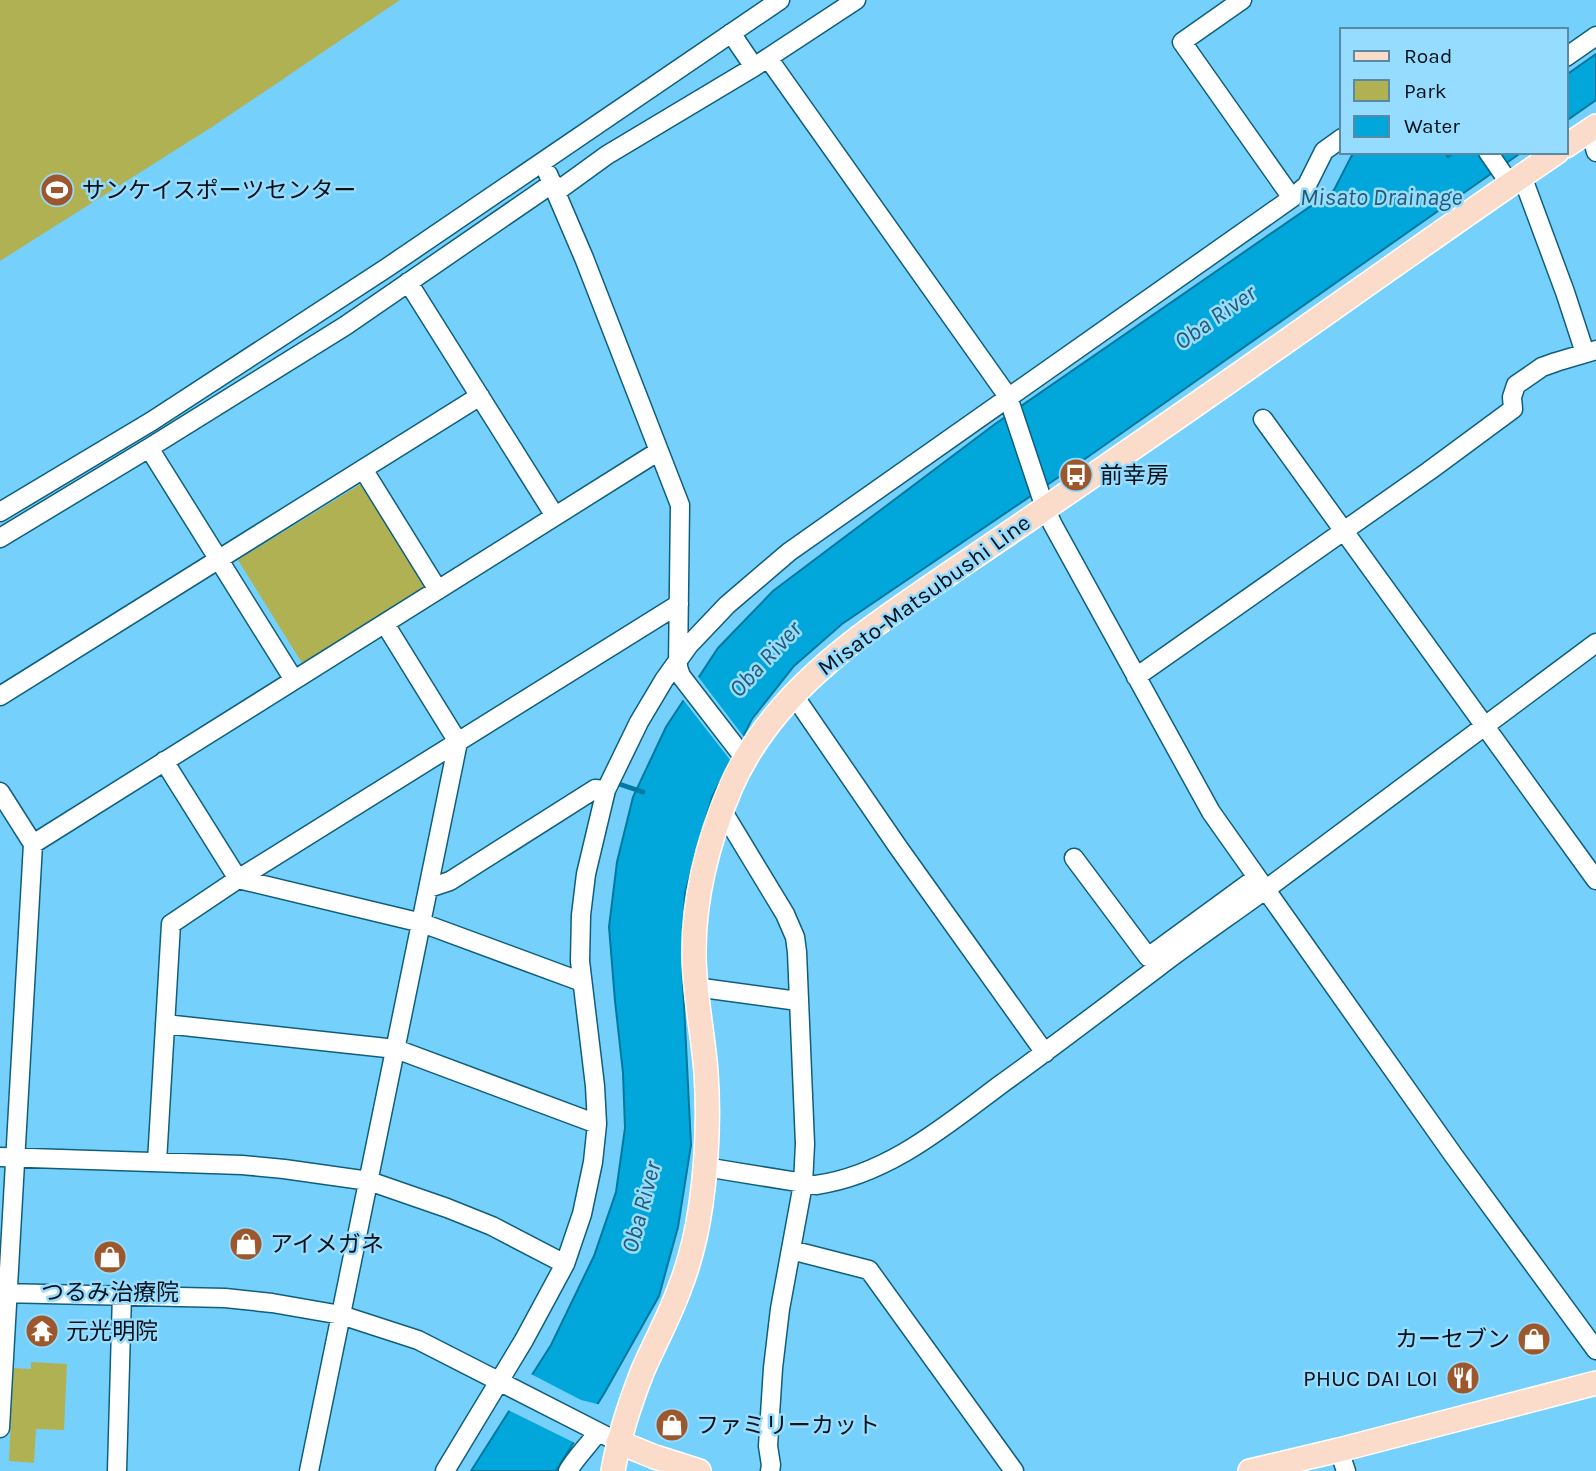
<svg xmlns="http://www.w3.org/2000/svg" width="1596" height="1471" font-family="Karla,'Noto Sans JP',sans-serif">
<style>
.green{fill:#b0b153}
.water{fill:#01a7db;stroke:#0179a0;stroke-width:2}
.pier{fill:#75d1fc}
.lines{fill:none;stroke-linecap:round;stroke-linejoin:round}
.stream{stroke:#0179a0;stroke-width:5}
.minor-casing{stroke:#0f5f7c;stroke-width:21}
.major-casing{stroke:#fff;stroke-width:26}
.minor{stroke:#fff;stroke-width:18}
.major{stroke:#fbdccb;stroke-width:23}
.labels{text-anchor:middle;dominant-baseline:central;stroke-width:5;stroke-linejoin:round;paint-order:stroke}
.poi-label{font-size:23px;fill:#000f18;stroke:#95dcfe;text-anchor:start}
.street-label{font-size:23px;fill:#000f18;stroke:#95dcfe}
.water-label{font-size:24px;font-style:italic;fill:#25596f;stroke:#95dcfe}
</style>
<rect width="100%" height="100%" fill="#75d1fc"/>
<!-- green -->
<path class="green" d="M0,0H400L212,127L0,261Z
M364,482L428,584L302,663L238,560Z
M31,1362L67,1364L64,1430L36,1429L34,1463L9,1461L13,1368L31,1369Z"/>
<!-- water -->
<path class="water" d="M1596,54V100L1566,121V75Z
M1350,152H1444L1448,157L1454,152H1522L1072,468L842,624L794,666L752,719L712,797L685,893L682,965L691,1145L678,1227L659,1296L605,1392L556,1471H471L551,1345L594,1256L616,1192L625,1128L623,1073L615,1001L609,927L617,862L633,797L666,727L718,648L773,591L995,424L1334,190L1352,155Z"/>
<!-- pier -->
<path class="pier" d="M696,674L744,737L731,761L681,697Z
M529,1373L581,1400L601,1405L577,1444L506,1409Z"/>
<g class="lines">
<!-- stream -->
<path class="stream" d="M619,784L643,792"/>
<defs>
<path id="minor" d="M1242,0L1182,42L1292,198
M731,33L754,67
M1566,57L1596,36
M768,58L1004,391L1008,397L1045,508L1053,525L1211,812L1454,1156L1596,1350
M1590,130L1596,152
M1488,152L1510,184
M548,174L584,258L680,505L678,667L681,676L745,759
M1522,176L1565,292L1585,353
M556,192L607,155L754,67L856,0
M408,282L555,516
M1263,419L1596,880
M149,448L294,680
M363,469L438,590
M0,512L152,421L388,267L780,0
M0,538L149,448L345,326L553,183
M1136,677L1429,471L1513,409L1512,397L1516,385L1542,367L1556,362L1596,350
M793,694L898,847L1045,1053
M0,696L480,396
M164,761L238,879L422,923L582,982
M0,792L33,844L0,1428
M722,810L785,914L795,937L797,952L805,1144L803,1184L780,1309L773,1368L768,1446L771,1465L770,1471
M33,844L659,451
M1074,858L1148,957L1256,878
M429,888L450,881L595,789L606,790
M695,987L798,1001
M165,1024L396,1049L597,1124
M0,1157L242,1165L284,1169L369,1181L447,1208L492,1226L565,1264
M157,1162L171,924L238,879L679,604
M705,1167L816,1185C887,1175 944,1127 1000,1085C1053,1047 1105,1007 1157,968C1195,939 1235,912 1273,884C1381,804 1488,723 1596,643
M791,1250L869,1270L1014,1471
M0,1293L225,1298L272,1303L341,1315L418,1340L618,1442
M1339,1450L1346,1471
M117,1471L122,1294
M309,1471L458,742L385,624
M445,1471L524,1340L565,1264L582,1214L593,1162L597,1124L595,1086L580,961L581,915L586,874L606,790L639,722L664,680L689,645L727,605L789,552L1292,198L1307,185L1324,151L1342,138
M568,1471C576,1457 588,1446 598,1432"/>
<path id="major" d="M1566,146L1596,126
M618,1442L655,1457L699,1471
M613,1471C619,1436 630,1403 643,1370C655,1343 669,1317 679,1290C690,1262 697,1233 701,1204C707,1161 709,1116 706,1072C703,1034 695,997 694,958C693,899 708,841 731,787C775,687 869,629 956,569C1014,530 1072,490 1130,450C1273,352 1414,250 1557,152
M1250,1471L1339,1450L1596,1383"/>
</defs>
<!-- minor casing -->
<use href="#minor" class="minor-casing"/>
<!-- major casing -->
<use href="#major" class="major-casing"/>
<!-- minor -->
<use href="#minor" class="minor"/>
<!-- major -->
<use href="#major" class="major"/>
</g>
<!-- icons -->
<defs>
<symbol id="stadium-disc" viewBox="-11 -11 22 22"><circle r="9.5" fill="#9d572d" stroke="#95dcfe"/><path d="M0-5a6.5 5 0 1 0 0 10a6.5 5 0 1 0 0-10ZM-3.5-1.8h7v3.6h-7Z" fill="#fff"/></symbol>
<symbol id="bus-disc" viewBox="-11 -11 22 22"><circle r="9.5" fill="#9d572d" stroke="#95dcfe"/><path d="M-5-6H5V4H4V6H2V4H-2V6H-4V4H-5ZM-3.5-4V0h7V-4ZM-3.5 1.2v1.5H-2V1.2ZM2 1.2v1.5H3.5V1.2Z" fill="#fff"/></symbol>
<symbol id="shop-disc" viewBox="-11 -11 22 22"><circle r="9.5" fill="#9d572d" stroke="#95dcfe"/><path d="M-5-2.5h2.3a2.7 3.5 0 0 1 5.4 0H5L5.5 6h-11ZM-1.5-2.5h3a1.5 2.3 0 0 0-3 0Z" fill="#fff"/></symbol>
<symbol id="temple-disc" viewBox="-11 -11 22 22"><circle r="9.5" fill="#9d572d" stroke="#95dcfe"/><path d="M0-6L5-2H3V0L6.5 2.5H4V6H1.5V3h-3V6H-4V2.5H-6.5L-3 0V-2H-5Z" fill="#fff"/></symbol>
<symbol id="restaurant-disc" viewBox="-11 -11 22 22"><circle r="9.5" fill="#9d572d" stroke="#95dcfe"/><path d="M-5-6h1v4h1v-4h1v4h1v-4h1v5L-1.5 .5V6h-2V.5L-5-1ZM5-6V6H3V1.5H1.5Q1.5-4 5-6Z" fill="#fff"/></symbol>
</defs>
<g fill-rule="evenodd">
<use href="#stadium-disc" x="38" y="171" width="38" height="38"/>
<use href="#bus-disc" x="1057" y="456" width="38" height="38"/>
<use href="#shop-disc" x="227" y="1225" width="38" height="38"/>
<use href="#shop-disc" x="91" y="1238" width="38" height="38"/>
<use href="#temple-disc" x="23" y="1312" width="38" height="38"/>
<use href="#shop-disc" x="1515" y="1320" width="38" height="38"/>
<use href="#restaurant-disc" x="1444" y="1359" width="38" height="38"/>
<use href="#shop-disc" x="653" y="1406" width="38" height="38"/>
</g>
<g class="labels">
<!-- poi labels -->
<g class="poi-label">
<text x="82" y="190">サンケイスポーツセンター</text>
<text x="1100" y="475">前幸房</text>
<text x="270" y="1244">アイメガネ</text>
<text x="110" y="1292" text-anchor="middle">つるみ治療院</text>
<text x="66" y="1331">元光明院</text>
<text x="1510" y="1339" text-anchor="end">カーセブン</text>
<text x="1438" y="1378" text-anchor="end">PHUC DAI LOI</text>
<text x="696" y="1425">ファミリーカット</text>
</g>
<!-- street labels -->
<g class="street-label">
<text transform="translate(924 595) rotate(-36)">Misato-Matsubushi Line</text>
</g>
<!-- water labels -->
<g class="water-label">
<text x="1381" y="197">Misato Drainage</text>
<text transform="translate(1215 317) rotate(-35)">Oba River</text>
<text transform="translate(765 659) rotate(-47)">Oba River</text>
<text transform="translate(641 1207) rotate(-75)">Oba River</text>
</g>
</g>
<!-- legend -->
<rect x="1340" y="28" width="228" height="126" fill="#95dcfe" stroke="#598aa2" stroke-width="2"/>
<rect x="1354" y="51" width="35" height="10" fill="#fbdccb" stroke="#598aa2" stroke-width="2"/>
<text x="1404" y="63" font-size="21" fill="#000f18">Road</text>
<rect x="1354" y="80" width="35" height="21" fill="#b0b153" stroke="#598aa2" stroke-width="2"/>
<text x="1404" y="98" font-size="21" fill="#000f18">Park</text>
<rect x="1354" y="116" width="35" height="21" fill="#01a7db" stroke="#598aa2" stroke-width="2"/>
<text x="1404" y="133" font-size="21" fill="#000f18">Water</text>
</svg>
